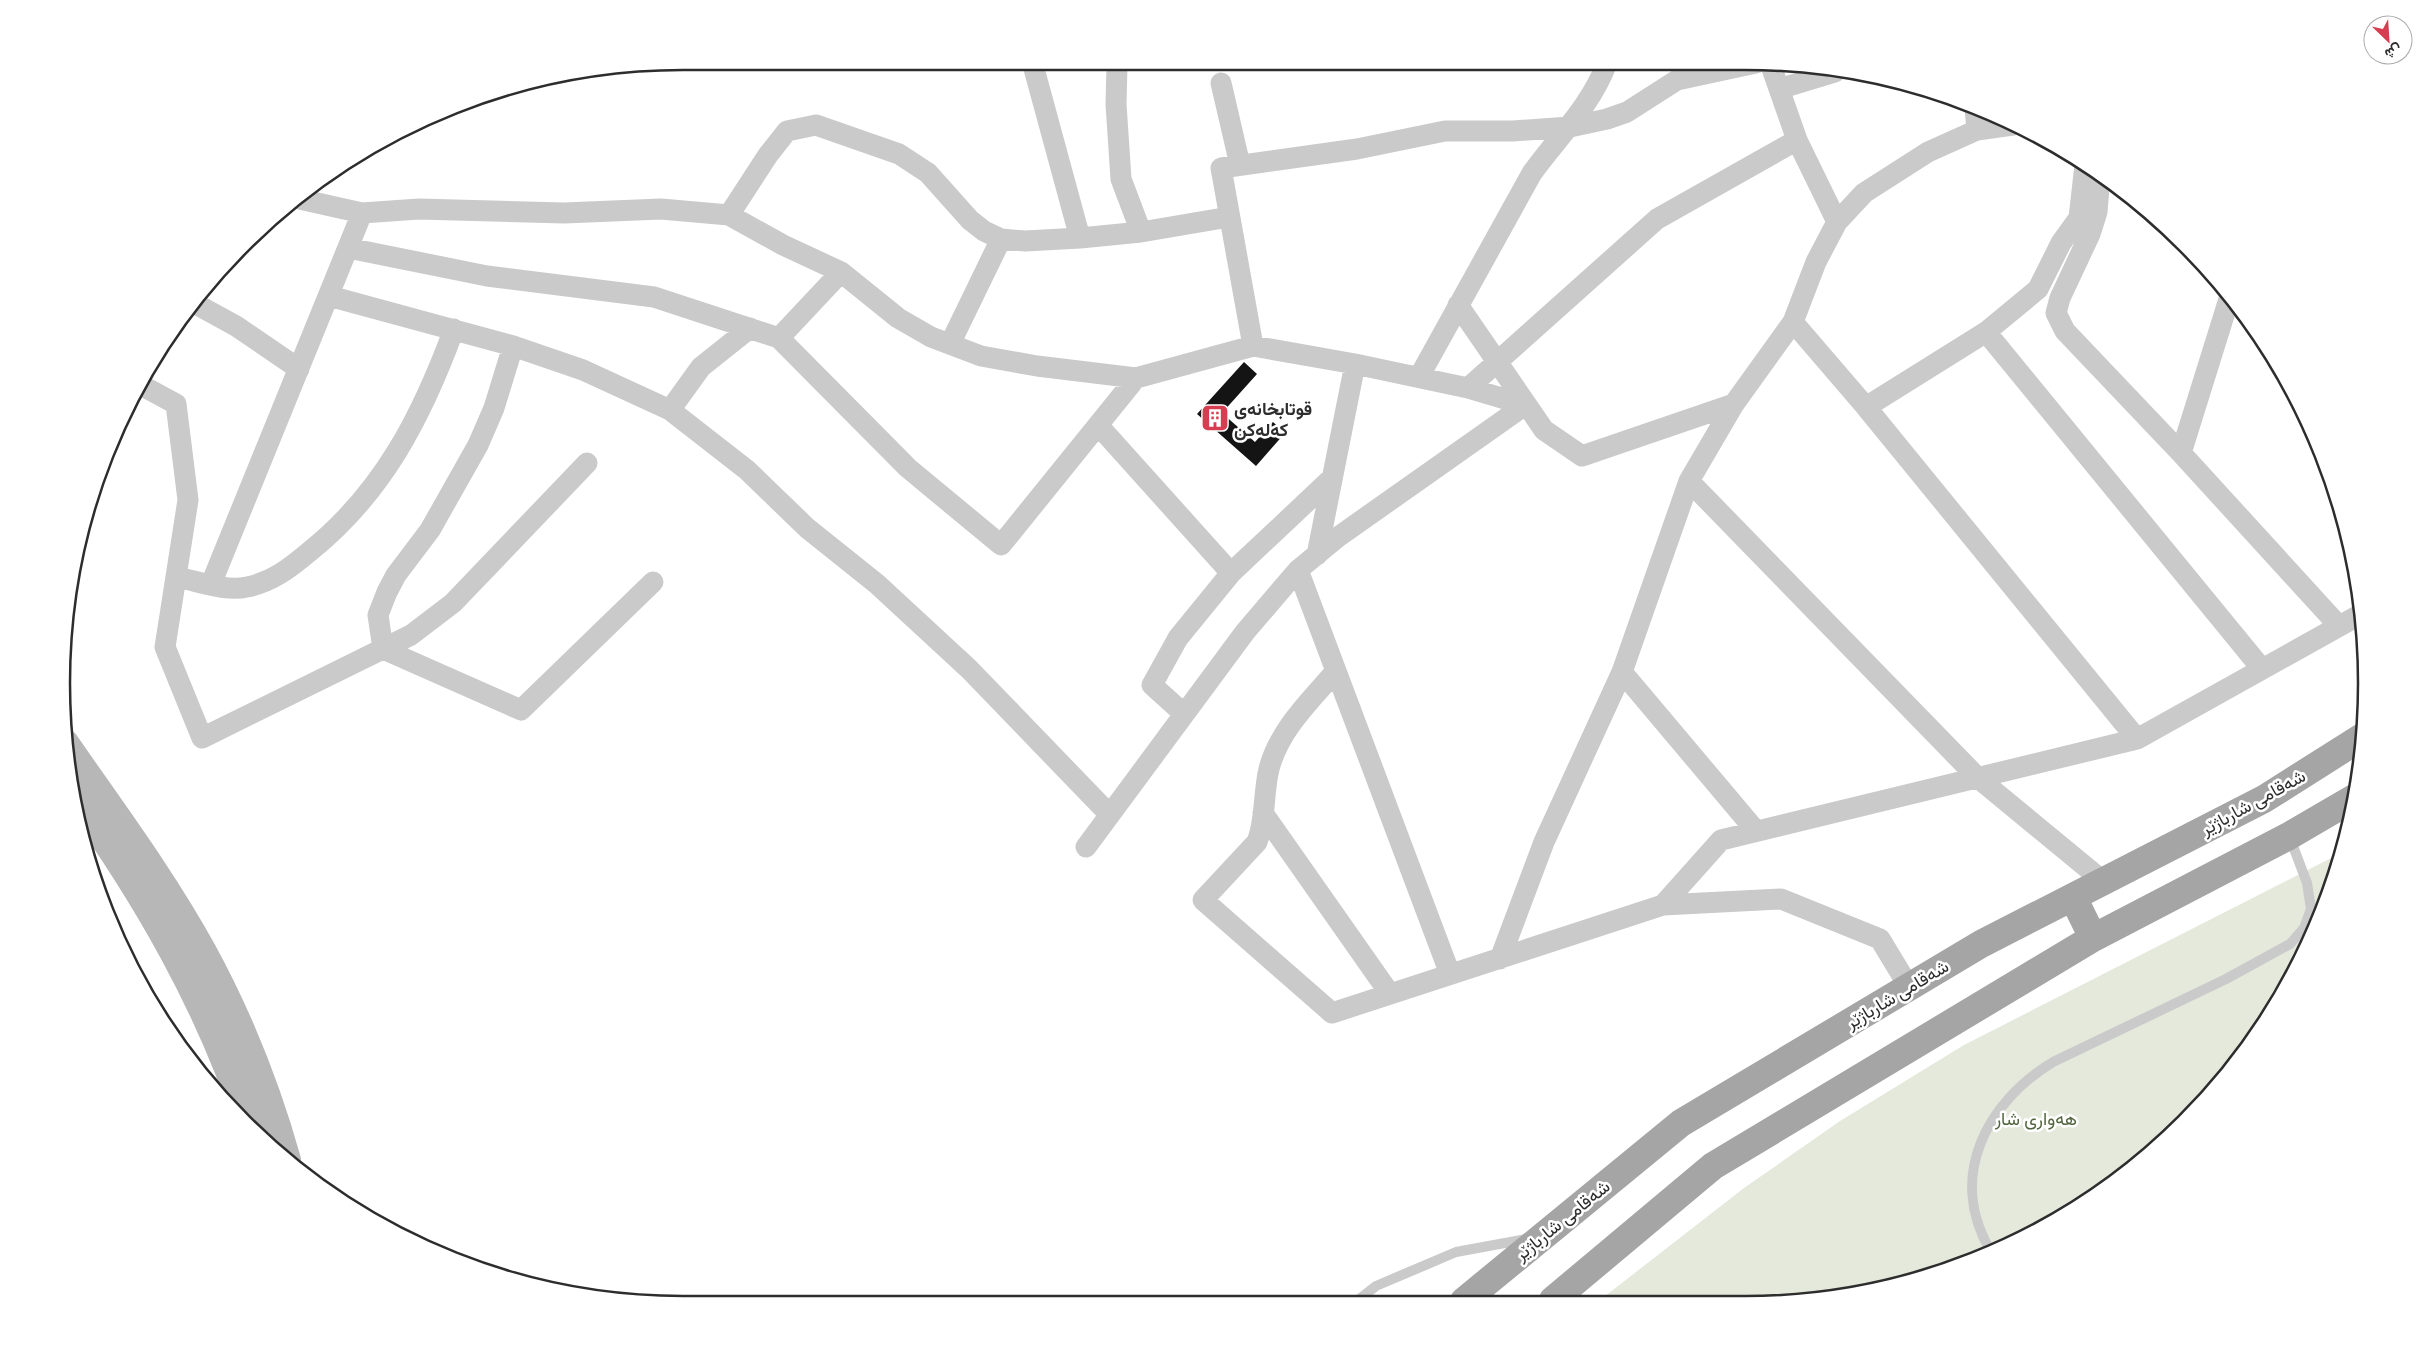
<svg xmlns="http://www.w3.org/2000/svg" width="2428" height="1366" font-family="'Roboto Condensed',Vazirmatn,sans-serif">
<style>
.green{fill:#e4e9dc}
.building{fill:#141414}
.lines{fill:none;stroke-linecap:round;stroke-linejoin:round}
.lane{stroke:#cacaca;stroke-width:10}
.street{stroke:#cacaca;stroke-width:21}
.secondary{stroke:#b7b7b7;stroke-width:28}
.primary{stroke:#a5a5a5;stroke-width:28}
.labels{text-anchor:middle;dominant-baseline:central;stroke-width:5;stroke-linejoin:round;paint-order:stroke}
.poi-label{font-size:18px;font-weight:bold;fill:#2d2d2d;stroke:#fff;text-anchor:start}
.street-label{font-size:18px;fill:#2d2d2d;stroke:#fff}
.park-label{font-size:18px;fill:#52653e;stroke:#fff}
.rim{fill:none;stroke:#2d2d2d;stroke-width:2.5}
</style>
<rect width="100%" height="100%" fill="#fff"/>
<!-- green -->
<path class="green" d="M2341,853L2334,883L2283,994L2185,1122L2090,1200L1945,1272L1826,1299L1600,1300L1744,1188L1840,1121L1964,1045Z"/>
<!-- building -->
<path class="building" d="M1244,362L1257,374L1222,413L1255,442L1273,422L1285,433L1256,466L1197,414Z"/>
<g class="lines">
<!-- lane -->
<path class="lane" d="M1990,1250C1947,1176 1987,1102 2053,1062L2226,979L2290,944L2304,928L2311,909L2307,883L2290,838
M1357,1301L1376,1286L1456,1252L1527,1239"/>
<!-- street -->
<path class="street" d="M1770,63L1797,140L1837,222
M1033,65L1080,238
M1117,65L1116,104L1121,179L1141,232
M1221,83L1240,165
M1779,89L1835,72
M1975,108L1977,130
M2100,176L2097,212L2090,234L2060,298L2056,313L2065,331L2181,453L2339,626
M295,198L362,213L419,209L564,213L661,209L729,215L783,245L841,272L898,318L931,337L981,356L1037,366L1136,378L1253,346L1355,364L1468,388L1525,405
M729,215L768,155L787,131L816,125L899,154L928,173L970,220L984,231L1001,239L1025,241L1080,238L1141,232L1229,217
M348,248L487,276L654,297L779,338L908,468L1001,545L1136,378
M329,296L513,346L583,370L670,410L747,470L807,528L877,584L969,669L1110,815
M194,303L236,326L299,369
M1458,305L1544,430L1582,456L1734,404
M1793,322L1866,407L2137,739
M1986,332L2262,669
M779,338L841,272
M950,344L1001,239
M1253,346L1221,168L1357,149L1445,131H1513L1570,127L1607,119L1627,112L1677,80L1756,63
M1419,377L1532,173C1559,136 1590,107 1607,63
M139,384L176,404L188,500L165,647L202,738L411,635L453,603L587,463
M1468,388L1657,219L1797,140
M1866,407L1986,332L2038,289L2061,243L2079,218L2085,165
M670,410L701,367L750,328
M1098,425L1231,573
M2181,453L2230,296
M1689,481L1978,778L2103,881
M1317,555L1355,364
M1298,570L1450,974
M176,577C198,581 225,592 247,587C272,582 290,568 309,552C383,493 422,416 454,329
M211,584L362,213
M383,649L378,615L387,592L396,575L430,530L478,445L494,408L513,346
M383,649L521,710L653,582
M1336,671C1310,701 1279,730 1269,769C1263,793 1266,820 1257,842L1203,900L1332,1013L1663,905L1781,899L1880,939L1909,987
M1622,672L1756,831
M1183,713L1152,685L1178,638L1231,573L1332,478
M1263,813L1390,994
M1086,847L1245,632L1298,570L1338,537L1525,405
M1663,905L1721,840L2137,739L2361,614
M1500,959L1544,842L1622,672L1689,481L1734,404L1793,322L1816,262L1837,222L1864,193L1928,152L1977,130L2013,125"/>
<!-- secondary -->
<path class="secondary" d="M65,743C112,811 163,879 203,952C239,1018 267,1089 287,1160
M71,791C146,895 209,1004 249,1126"/>
<!-- primary -->
<path class="primary" d="M2073,897L2093,938
M1553,1300L1713,1166L2093,938L2289,836L2354,798
M1464,1301L1681,1123L1981,944L2264,799L2362,737"/>
</g>
<!-- icons -->
<defs>
<symbol id="building-square" viewBox="-11 -11 22 22"><rect x="-9" y="-9" width="18" height="18" rx="4" fill="#d63d50" stroke="#fff"/><path d="M-4-6H4V6H1V3H-1V6H-4ZM-2.5-4.3h1.7v1.8h-1.7ZM.8-4.3h1.7v1.8H.8ZM-2.5-1h1.7V.8h-1.7ZM.8-1h1.7V.8H.8Z" fill="#fff"/></symbol>
</defs>
<g fill-rule="evenodd">
<use href="#building-square" x="1199" y="402" width="32" height="32"/>
</g>
<g class="labels">
<!-- poi labels -->
<g class="poi-label">
<text x="1234" y="408">قوتابخانەی<tspan x="1234" dy="21">کەلەکن</tspan></text>
</g>
<!-- street labels -->
<g class="street-label">
<text transform="translate(2253 802) rotate(-29)">شەقامی شارباژێر</text>
<text transform="translate(1897 994) rotate(-31)">شەقامی شارباژێر</text>
<text transform="translate(1562 1220) rotate(-39)">شەقامی شارباژێر</text>
</g>
<!-- park labels -->
<g class="park-label">
<text x="2036" y="1118">هەواری شار</text>
</g>
</g>
<!-- crop -->
<path d="M0 0H2428V1366H0ZM683 70H1745A613 613 0 0 1 2358 683V683A613 613 0 0 1 1745 1296H683A613 613 0 0 1 70 683V683A613 613 0 0 1 683 70Z" fill="#fff" fill-rule="evenodd"/>
<path class="rim" d="M683 70H1745A613 613 0 0 1 2358 683V683A613 613 0 0 1 1745 1296H683A613 613 0 0 1 70 683V683A613 613 0 0 1 683 70Z"/>
<!-- north arrow -->
<g transform="translate(2388 40) rotate(155)"><circle r="24" fill="#ffffff" stroke="#ababab"/>
<path d="M0-4L9 19L0 12L-9 19Z" fill="#d63d50"/>
<text y="-8" font-size="14" font-weight="bold" text-anchor="middle" fill="#2d2d2d">ش</text>
</g>
</svg>
